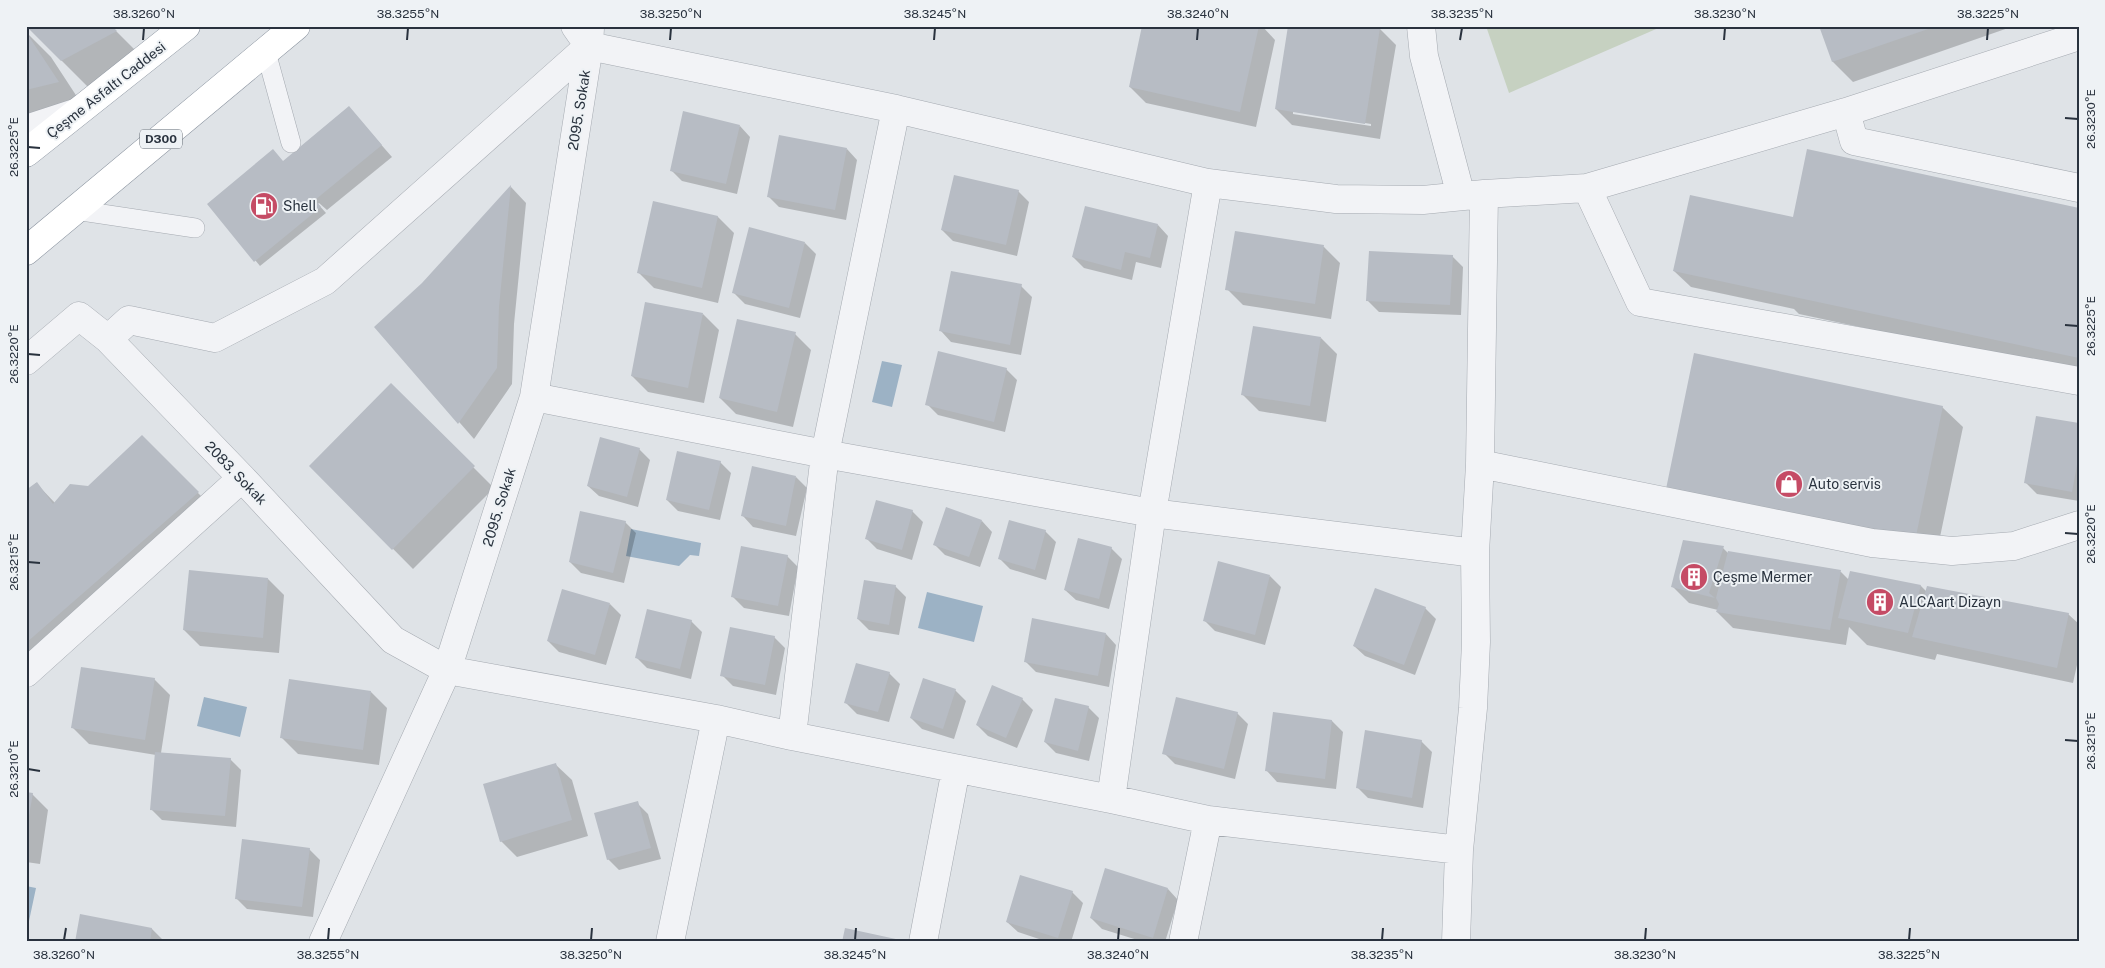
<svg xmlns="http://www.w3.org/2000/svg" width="2105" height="968" font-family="'Public Sans',sans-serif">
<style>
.green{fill:#c6d1c1}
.water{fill:#9cb2c5}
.shadow{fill:#0003;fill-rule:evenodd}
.building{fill:#b7bcc4}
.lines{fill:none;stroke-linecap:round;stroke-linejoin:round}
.service-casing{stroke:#a5aab1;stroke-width:20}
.minor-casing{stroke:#a5aab1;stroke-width:29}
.trunk-casing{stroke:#88919d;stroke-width:29}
.service{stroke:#f2f3f6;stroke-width:19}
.minor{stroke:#f2f3f6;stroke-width:28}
.trunk{stroke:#fff;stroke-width:28}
.ticks{fill:none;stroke:#29323e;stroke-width:2}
.labels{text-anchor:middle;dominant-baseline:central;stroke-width:4;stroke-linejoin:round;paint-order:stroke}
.shield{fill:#eef2f5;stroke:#646c75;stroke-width:1}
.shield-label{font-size:12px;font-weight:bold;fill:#29323e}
.street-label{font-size:14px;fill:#29323e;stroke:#eef2f5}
.poi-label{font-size:14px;fill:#29323e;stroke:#eef2f5;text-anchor:start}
.neatline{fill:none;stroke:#29323e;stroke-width:2}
.ticks-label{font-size:12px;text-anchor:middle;fill:#29323e}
</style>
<rect width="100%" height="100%" fill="#dfe3e7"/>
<!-- green -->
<path class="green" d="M1486,26H1663L1509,93Z"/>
<!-- water -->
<path class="water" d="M882,361L902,365L892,407L872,402Z
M631,529L701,543L699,556L690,555L679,566L626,556Z
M927,592L983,606L974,642L918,628Z
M204,697L247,707L240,737L197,726Z
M26,886L36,888L29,921L26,920Z"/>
<!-- shadow -->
<path class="shadow" d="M27,26H111L143,58L89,88Z
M1143,26H1262L1275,40L1256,127L1146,103L1130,87Z
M1290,26H1363L1380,29L1396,45L1380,139L1292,125L1276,109ZM1293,111L1371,124V126L1293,114Z
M1820,26H2014L1853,82L1833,62Z
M26,32L51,57L85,109L26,123Z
M349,108L392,157L327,210L319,203L318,204L326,213L260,266L209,204L284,162Z
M740,126L750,137L737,194L682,181L671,170Z
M847,149L857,160L846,220L779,207L768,196Z
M511,187L526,203L514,324L512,384L474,439L376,327L423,284Z
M1018,191L1029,202L1017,256L953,241L942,230Z
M654,202L718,217L734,233L718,303L654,288L638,272Z
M2079,210V374L1799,314L1794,309L1691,287L1674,271L1794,219Z
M1158,225L1168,236L1161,268L1136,262L1132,280L1084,268L1073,257Z
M1236,233L1324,247L1340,263L1331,319L1243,305L1227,289Z
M805,243L816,254L800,318L745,304L734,293Z
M1452,256L1463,267L1461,315L1379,312L1368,301Z
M1021,286L1032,297L1021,355L951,342L941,331Z
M703,314L719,330L704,403L648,392L632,376Z
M795,334L811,350L793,427L736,414L720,398Z
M1321,338L1337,354L1326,422L1259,411L1243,395Z
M1006,369L1017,380L1005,432L938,415L927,404Z
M391,385L494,488L413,569L311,466Z
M1942,407L1963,427L1935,561L1688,509Z
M2079,424V501L2037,494L2026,483Z
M142,437L214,509L26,658V492L36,483L55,503L88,487Z
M639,449L650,460L638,507L599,496L588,486Z
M720,462L731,473L720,520L678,511L667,500Z
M796,477L807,488L796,536L753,527L743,516Z
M912,511L923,522L912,560L877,549L867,539Z
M982,521L992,532L980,567L945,555L935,545Z
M625,522L636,533L624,583L581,573L570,562Z
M1045,531L1056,542L1046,580L1010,569L999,558Z
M1111,548L1122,559L1109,609L1076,600L1065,590Z
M1723,548L1728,553L1841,572L1849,580L1921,586L1927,592L2068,614L2079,624V656L2073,683L1937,654L1935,660L1867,645L1849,627L1846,645L1733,628L1717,612L1718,610L1689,603L1673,587Z
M787,556L798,567L789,616L744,608L733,597Z
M1270,576L1281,587L1265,645L1215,631L1204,620Z
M268,579L284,595L279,653L200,646L184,630Z
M895,586L906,597L899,635L869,630L858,619Z
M610,604L621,615L606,665L559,652L548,641Z
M1425,608L1436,619L1415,675L1365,656L1354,646Z
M691,621L702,632L691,679L647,668L636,657Z
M1106,634L1116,645L1109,687L1036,672L1025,661Z
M774,637L785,648L776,695L733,686L722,675Z
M889,673L900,684L889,722L857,714L846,703Z
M154,679L170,695L161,753L230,759L241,770L236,827L162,820L151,809L156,755L89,744L73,728Z
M955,690L966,701L954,739L922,729L911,718Z
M371,692L387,708L379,765L298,754L282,738Z
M1022,699L1033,710L1017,748L988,736L977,725Z
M1088,707L1099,718L1089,761L1056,753L1045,742Z
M1237,713L1248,724L1235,779L1175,764L1164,753Z
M1274,714L1332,721L1343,732L1336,789L1277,782L1267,771Z
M1421,741L1432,752L1423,808L1368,798L1357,787Z
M555,764L572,780L588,836L517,857L501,841Z
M26,793L32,794L48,810L40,864L26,862Z
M637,803L648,814L661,859L619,870L608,859Z
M309,849L320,860L313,917L247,909L236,898Z
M1168,889L1178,900L1165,942H1144L1102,929L1091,918Z
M1072,892L1083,903L1071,942H1048L1018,932L1007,922Z
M81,916L152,929L163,940L162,942H77Z"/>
<!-- building -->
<path class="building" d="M26,26H112L117,31L61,61Z
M1142,26H1259L1240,112L1129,87Z
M1288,26L1380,28L1365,124L1275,109Z
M1819,26H1934V27L1832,62Z
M26,32L59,82L26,90Z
M349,106L382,145L315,200L321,207L254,262L207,204L273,149L283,161Z
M683,111L740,125L726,184L670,171Z
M779,135L847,148L835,210L767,197Z
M1807,149L2079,208V358L1673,271L1690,195L1793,217Z
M954,175L1019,190L1006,245L941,230Z
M511,185L499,307L497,368L458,424L374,327L422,283Z
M653,201L718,216L702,288L637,273Z
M1085,206L1158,224L1150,258L1125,252L1121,270L1072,257Z
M749,227L805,242L789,308L732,293Z
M1235,231L1324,245L1315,304L1225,290Z
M1369,251L1453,255L1450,305L1366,301Z
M951,271L1022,284L1010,345L939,331Z
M645,302L703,313L688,388L631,376Z
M737,319L796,332L777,412L719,398Z
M1253,326L1321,337L1310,406L1241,395Z
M938,351L1007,368L994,422L925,405Z
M1694,353L1943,406L1915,541L1666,489Z
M391,383L475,466L392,550L309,466Z
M2036,416L2079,423V454L2072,492L2024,483Z
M142,435L199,492L26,643V490L37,482L53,504L70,484L88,486Z
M600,437L640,448L627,497L587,486Z
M677,451L721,461L709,510L666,500Z
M752,466L796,476L786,526L741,516Z
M876,500L913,510L902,550L865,539Z
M946,507L982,520L969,557L933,545Z
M580,511L626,521L613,573L569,562Z
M1009,520L1046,530L1035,570L998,559Z
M1078,538L1112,547L1099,599L1064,590Z
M1683,540L1724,546L1709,593L1715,598L1671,587Z
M741,546L788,555L778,606L731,597Z
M1728,551L1841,570L1830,630L1716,612L1719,604L1716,598Z
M1218,561L1270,575L1255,635L1203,621Z
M189,570L268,578L263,638L183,630Z
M1850,571L1921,585L1908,633L1838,618Z
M864,580L896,585L889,625L857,619Z
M1927,586L2069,613L2057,668L1912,637Z
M1375,588L1426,607L1404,665L1353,646Z
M562,589L610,603L595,655L547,641Z
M647,609L692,620L680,669L635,658Z
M1032,618L1106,633L1098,676L1024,662Z
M730,627L775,636L765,685L720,676Z
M856,663L890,672L878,712L844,703Z
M81,667L155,678L145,740L71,728Z
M923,678L956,689L943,729L910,718Z
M289,679L371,691L363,750L280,738Z
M992,685L1023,698L1006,738L976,725Z
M1176,697L1238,712L1224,769L1162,754Z
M1055,698L1089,706L1078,751L1044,742Z
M1273,712L1332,720L1325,779L1265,771Z
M1365,730L1422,740L1412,798L1356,788Z
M155,752L231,758L225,816L150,810Z
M556,763L572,820L500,842L483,784Z
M26,792L33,793L27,827H26Z
M638,801L651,848L607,860L594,813Z
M242,839L310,848L302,907L235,899Z
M1105,868L1168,888L1153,938L1090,918Z
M1020,875L1073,891L1058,938L1006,922Z
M80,914L152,928L150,942H75Z
M845,928L905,941V942H842Z"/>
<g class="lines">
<defs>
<path id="service" d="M266,52L291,143
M75,210L195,228"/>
<path id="minor" d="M575,26L589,46L896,109L1208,183L1336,199L1423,200L1484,194L1587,188L1846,112L2079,36
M1421,26L1424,56L1461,196
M1846,112L1854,141L2079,188
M26,129L75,113
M1587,188L1640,302L2079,381
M108,339L129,320L215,338L325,281L589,46
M26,361L79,316L108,339L242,478L393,640L447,670L716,719L792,736L1111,799L1208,820L1459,850
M534,397L825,454L1152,513L1475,553
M1480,464L1872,543L1952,551L2014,546L2079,525
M26,673L242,478
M792,736L825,454L896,109
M1111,799L1152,513L1208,183
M323,942L447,670L534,397L589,46L590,28
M670,942L716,719
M923,942L956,769
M1183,942L1208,820
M1456,942L1459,850L1473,708L1476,642L1475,553L1480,464L1484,194"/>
<path id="trunk" d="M26,153L186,26
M26,251L296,26"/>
</defs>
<!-- service casing -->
<use href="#service" class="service-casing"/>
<!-- minor casing -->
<use href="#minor" class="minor-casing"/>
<!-- trunk casing -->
<use href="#trunk" class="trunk-casing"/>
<!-- service -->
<use href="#service" class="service"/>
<!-- minor -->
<use href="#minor" class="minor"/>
<!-- trunk -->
<use href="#trunk" class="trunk"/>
</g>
<!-- ticks -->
<path class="ticks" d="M143,40L144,28M407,40L408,28M670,40L671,28M934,40L935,28M1197,40L1198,28M1460,40L1462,28M1724,40L1725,28M1987,40L1988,28M2065,118L2078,119M28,147L40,148M2065,325L2078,326M28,354L40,355M2065,533L2078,534M28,562L40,563M2065,740L2078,741M28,769L40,771M64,940L66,928M328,940L329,928M591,940L592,928M855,940L856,928M1118,940L1119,928M1382,940L1383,928M1645,940L1646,928M1909,940L1910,928"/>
<!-- icons -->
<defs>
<symbol id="fuel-disc" viewBox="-11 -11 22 22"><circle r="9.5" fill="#c54b65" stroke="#eef2f5"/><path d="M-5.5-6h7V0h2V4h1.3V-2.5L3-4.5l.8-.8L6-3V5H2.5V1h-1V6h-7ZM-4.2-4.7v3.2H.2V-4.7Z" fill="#fff"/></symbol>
<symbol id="shop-disc" viewBox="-11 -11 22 22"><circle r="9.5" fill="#c54b65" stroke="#eef2f5"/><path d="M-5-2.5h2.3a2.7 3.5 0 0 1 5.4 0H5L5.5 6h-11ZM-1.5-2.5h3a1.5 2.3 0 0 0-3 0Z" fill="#fff"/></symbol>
<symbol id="building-disc" viewBox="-11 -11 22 22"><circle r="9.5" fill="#c54b65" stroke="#eef2f5"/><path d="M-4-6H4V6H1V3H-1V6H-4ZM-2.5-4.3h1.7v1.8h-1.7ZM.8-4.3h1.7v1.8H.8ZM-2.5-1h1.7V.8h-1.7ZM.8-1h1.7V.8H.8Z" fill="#fff"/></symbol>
</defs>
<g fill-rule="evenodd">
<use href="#fuel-disc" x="248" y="190" width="32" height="32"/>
<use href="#shop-disc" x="1773" y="468" width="32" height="32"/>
<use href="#building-disc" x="1678" y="561" width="32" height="32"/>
<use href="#building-disc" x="1864" y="586" width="32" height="32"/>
</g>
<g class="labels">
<!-- shield labels -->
<rect class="shield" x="140" y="129.5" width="42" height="19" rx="4"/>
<g class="shield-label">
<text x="161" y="139">D300</text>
</g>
<!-- street labels -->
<g class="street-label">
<text transform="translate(106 90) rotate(-38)">Çeşme Asfaltı Caddesi</text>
<text transform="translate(579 110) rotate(-81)">2095. Sokak</text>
<text transform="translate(236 473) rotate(46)">2083. Sokak</text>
<text transform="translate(499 507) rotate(-73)">2095. Sokak</text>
</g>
<!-- poi labels -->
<g class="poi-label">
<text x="283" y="206">Shell</text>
<text x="1808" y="484">Auto servis</text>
<text x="1713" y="577">Çeşme Mermer</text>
<text x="1899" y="602">ALCAart Dizayn</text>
</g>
</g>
<!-- border -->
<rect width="2105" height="968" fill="none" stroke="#eef2f5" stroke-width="55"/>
<rect x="28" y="28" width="2050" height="912" class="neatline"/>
<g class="ticks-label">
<text x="144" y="18">38.3260°N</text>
<text x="408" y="18">38.3255°N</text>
<text x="671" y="18">38.3250°N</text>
<text x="935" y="18">38.3245°N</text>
<text x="1198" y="18">38.3240°N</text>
<text x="1462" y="18">38.3235°N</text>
<text x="1725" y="18">38.3230°N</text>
<text x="1988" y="18">38.3225°N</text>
<text transform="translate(2091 119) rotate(-90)" y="4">26.3230°E</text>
<text transform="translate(14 147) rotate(-90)" y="4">26.3225°E</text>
<text transform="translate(2091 326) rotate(-90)" y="4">26.3225°E</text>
<text transform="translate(14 354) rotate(-90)" y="4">26.3220°E</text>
<text transform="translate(2091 534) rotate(-90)" y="4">26.3220°E</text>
<text transform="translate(14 562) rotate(-90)" y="4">26.3215°E</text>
<text transform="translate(2091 741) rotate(-90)" y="4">26.3215°E</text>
<text transform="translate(14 769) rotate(-90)" y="4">26.3210°E</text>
<text x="64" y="959">38.3260°N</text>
<text x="328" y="959">38.3255°N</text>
<text x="591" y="959">38.3250°N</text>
<text x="855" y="959">38.3245°N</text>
<text x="1118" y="959">38.3240°N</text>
<text x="1382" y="959">38.3235°N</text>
<text x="1645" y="959">38.3230°N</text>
<text x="1909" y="959">38.3225°N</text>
</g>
</svg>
